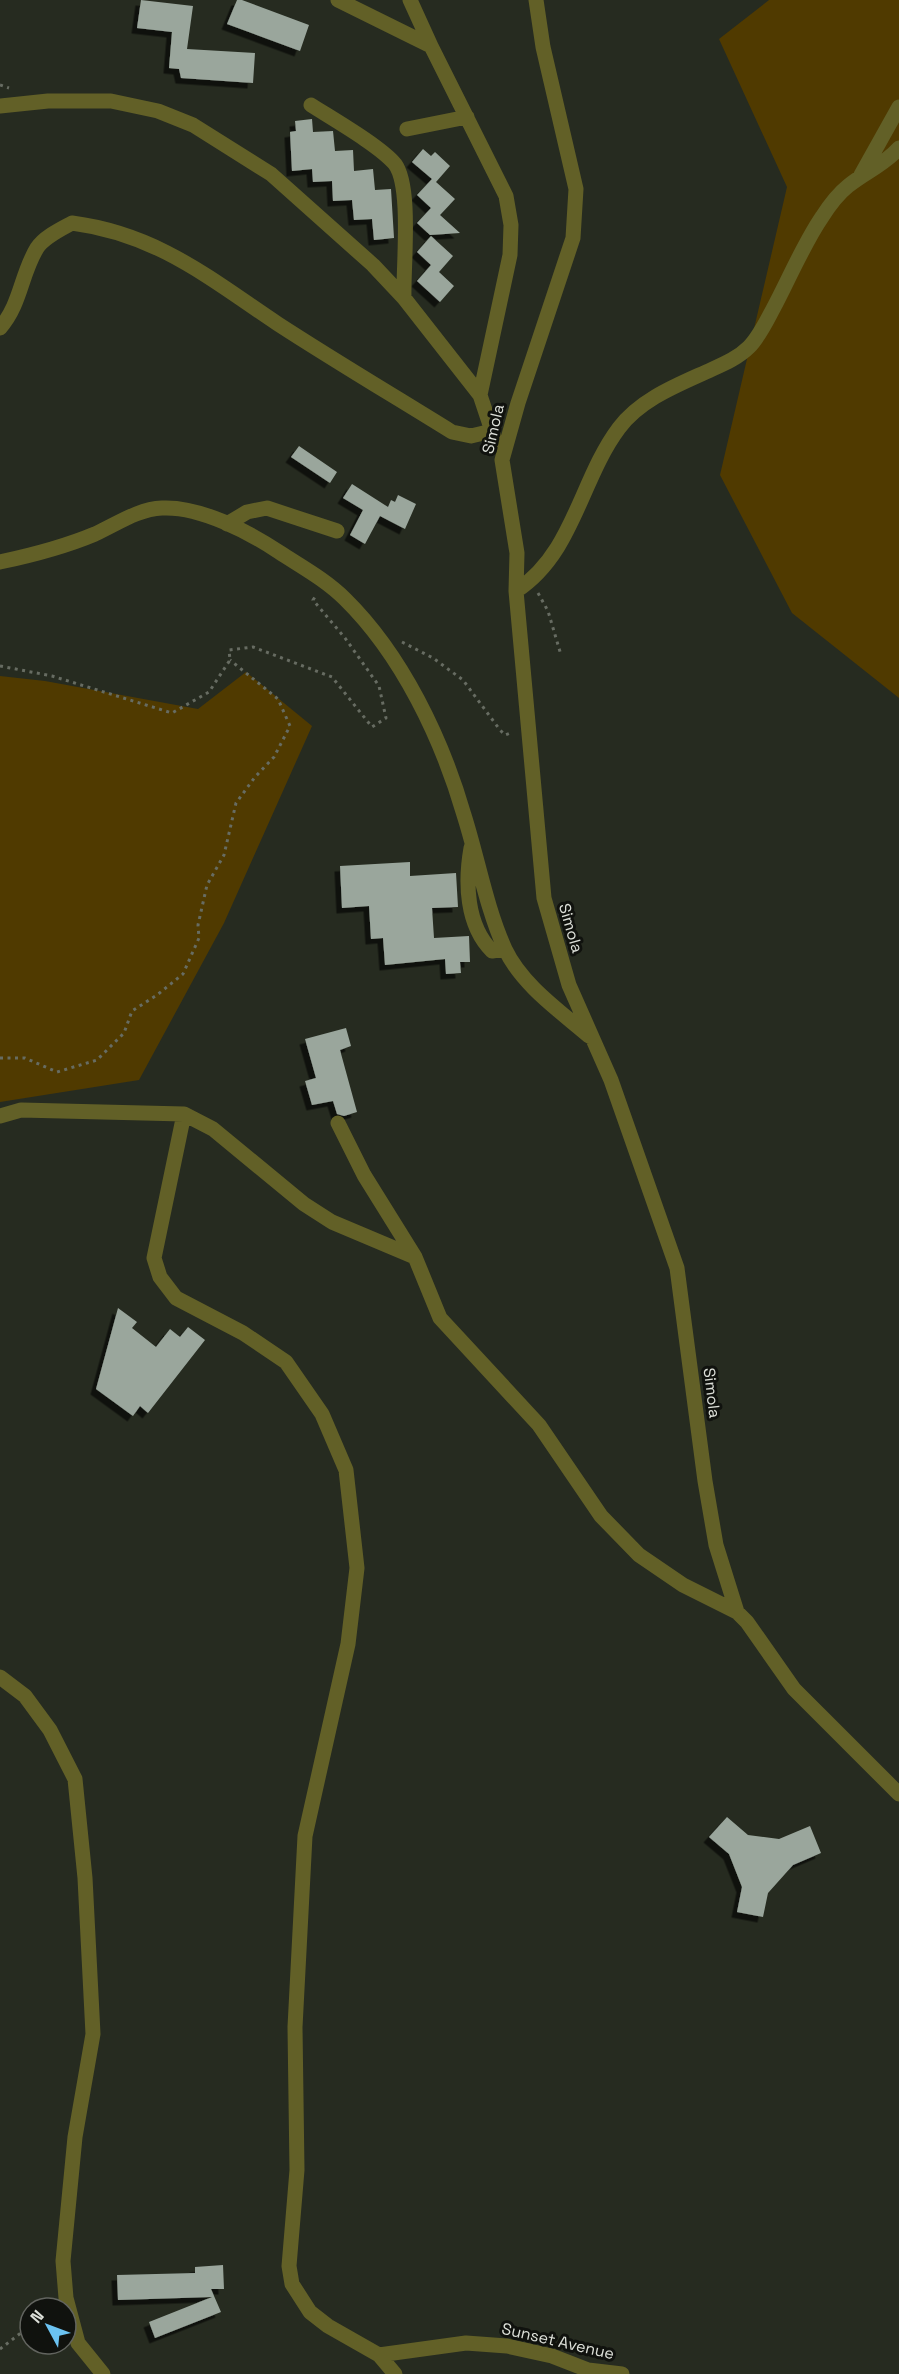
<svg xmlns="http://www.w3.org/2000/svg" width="899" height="2374" font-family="'Space Grotesk',sans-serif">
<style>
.green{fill:#503a00}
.building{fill:#9aa69c;filter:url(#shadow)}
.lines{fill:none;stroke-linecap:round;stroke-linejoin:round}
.path{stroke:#676c62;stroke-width:3;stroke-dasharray:3 4.5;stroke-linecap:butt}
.minor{stroke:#626027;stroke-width:15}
.labels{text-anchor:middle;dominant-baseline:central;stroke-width:6;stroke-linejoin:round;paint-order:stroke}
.street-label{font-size:16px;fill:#dde0d9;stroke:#10120e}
</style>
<defs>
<filter id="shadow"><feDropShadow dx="-5.5" dy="5.5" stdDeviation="0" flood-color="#0009"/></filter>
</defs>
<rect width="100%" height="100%" fill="#262b20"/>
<!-- green -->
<path class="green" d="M769,0H899V698L792,613L720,475L787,187L719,39Z
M246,672L312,726L224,923L139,1080L0,1102V676L45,681L198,709Z"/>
<!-- building -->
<path class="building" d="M141,0L193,6L187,49L255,53L253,83L181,78L179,69L169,68L172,32L137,28Z
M237,0H242L309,25L300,51L227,24Z
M312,119L313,132L333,131L335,151L353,150L354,171L373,169L375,190L391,189L394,238L374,240L372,219L354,220L352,200L333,201L332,181L313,182L312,169L292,171L290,132L296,131L295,121Z
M423,149L431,156L435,152L450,166L436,182L455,199L440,215L460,233L430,235L417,223L431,208L417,195L432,179L412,162Z
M431,236L453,256L439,272L454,286L440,302L417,281L431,265L417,252Z
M299,446L337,472L330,483L291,457Z
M352,484L388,507L391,500L395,502L398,495L416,504L405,529L380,516L365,544L350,535L363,510L343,498Z
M410,862V876L456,873L458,907L432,908L434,938L469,936L470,962H460L461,973L446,974L445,959L385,965L383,938L371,939L369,906L342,908L340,866Z
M346,1028L351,1046L340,1050L357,1112L344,1116L337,1114L333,1101L312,1105L305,1081L316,1078L305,1039Z
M118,1308L137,1322L132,1328L156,1347L170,1329L180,1337L188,1327L205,1340L148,1413L140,1406L133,1416L96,1389Z
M727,1817L748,1835L779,1839L810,1826L821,1853L793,1865L768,1893L763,1917L737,1912L742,1887L729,1854L709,1837Z
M223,2265L224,2289H211L221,2312L155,2338L149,2322L212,2297L118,2300L117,2275L195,2273V2267Z"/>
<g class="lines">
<!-- path -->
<path class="path" d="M0,85L9,88
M538,593L548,611L561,655
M402,642L433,658L463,680L500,730L505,735L513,732
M0,666L52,676L172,713L209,692L230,660L229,650L253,647L332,677L372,727L386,718L379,686L345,638L313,600L317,594
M0,1058H25L57,1072L97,1060L124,1033L132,1011L157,995L183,974L199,938L198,925L207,885L224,855L236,803L255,777L274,757L290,726L278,699L230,660
M0,2349L30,2326"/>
<!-- minor -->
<path class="minor" d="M338,0L431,46L506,196L511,225L510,255L480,395L495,440
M410,0L431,46
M536,0L543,47L576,189L573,238L518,403L502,460L517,553L516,591L544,898L569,985L611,1080L677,1268L705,1481L716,1545L737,1612L747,1622L794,1689L899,1794
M311,105C333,119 380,146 395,164C412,187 403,267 404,298
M0,106L48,101H111L158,111L193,125L271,174L373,265L404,298L480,395
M407,129L467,117
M861,175L899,107
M0,328C21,304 21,274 37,248C44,237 61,229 72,223C157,234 209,278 278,324C335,361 394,396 452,432L471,436L492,431
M227,524L247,512L267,508L337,531
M0,562C33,555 64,547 95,534C117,524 138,509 162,508C200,506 249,532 279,552C302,567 326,580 345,599C402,655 442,739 464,815C478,859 486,907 505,949C522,985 560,1011 589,1036
M516,591C574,553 580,480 619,428C640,400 675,386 706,372C721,365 737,359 749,347C759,337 766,322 773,309C788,281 804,243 822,217C829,206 838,194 848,186C865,172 884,165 899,148
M471,848C465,882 466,925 492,951L505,949
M184,1114L154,1258L160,1277L176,1298L243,1333L286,1362L322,1414L346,1470L357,1568L348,1644L305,1836L295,2027L297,2170L289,2266L292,2284L310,2312L328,2326L379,2355L395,2374
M0,1116L21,1110L184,1114L213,1129L304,1204L332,1222L415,1257
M338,1123L364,1175L415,1257L440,1318L539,1425L601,1516L639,1555L683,1585L737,1612
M0,1677L25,1696L50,1730L75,1779L85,1878L93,2034L75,2137L63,2261L66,2298L78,2343L103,2374
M379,2355L466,2343L507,2346L552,2356L588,2370L622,2374"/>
</g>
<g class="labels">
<!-- street labels -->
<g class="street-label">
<text transform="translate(493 429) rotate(-77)">Simola</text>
<text transform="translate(571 928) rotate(74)">Simola</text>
<text transform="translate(712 1393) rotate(83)">Simola</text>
<text transform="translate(558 2341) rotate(13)">Sunset Avenue</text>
</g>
</g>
<!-- north arrow -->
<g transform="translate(48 2326) rotate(311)"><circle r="28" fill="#10120e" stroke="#62645f" stroke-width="1.5"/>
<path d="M0-4.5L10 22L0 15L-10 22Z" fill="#6bc3f2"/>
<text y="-9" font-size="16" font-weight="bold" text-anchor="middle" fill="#dde0d9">N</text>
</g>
</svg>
